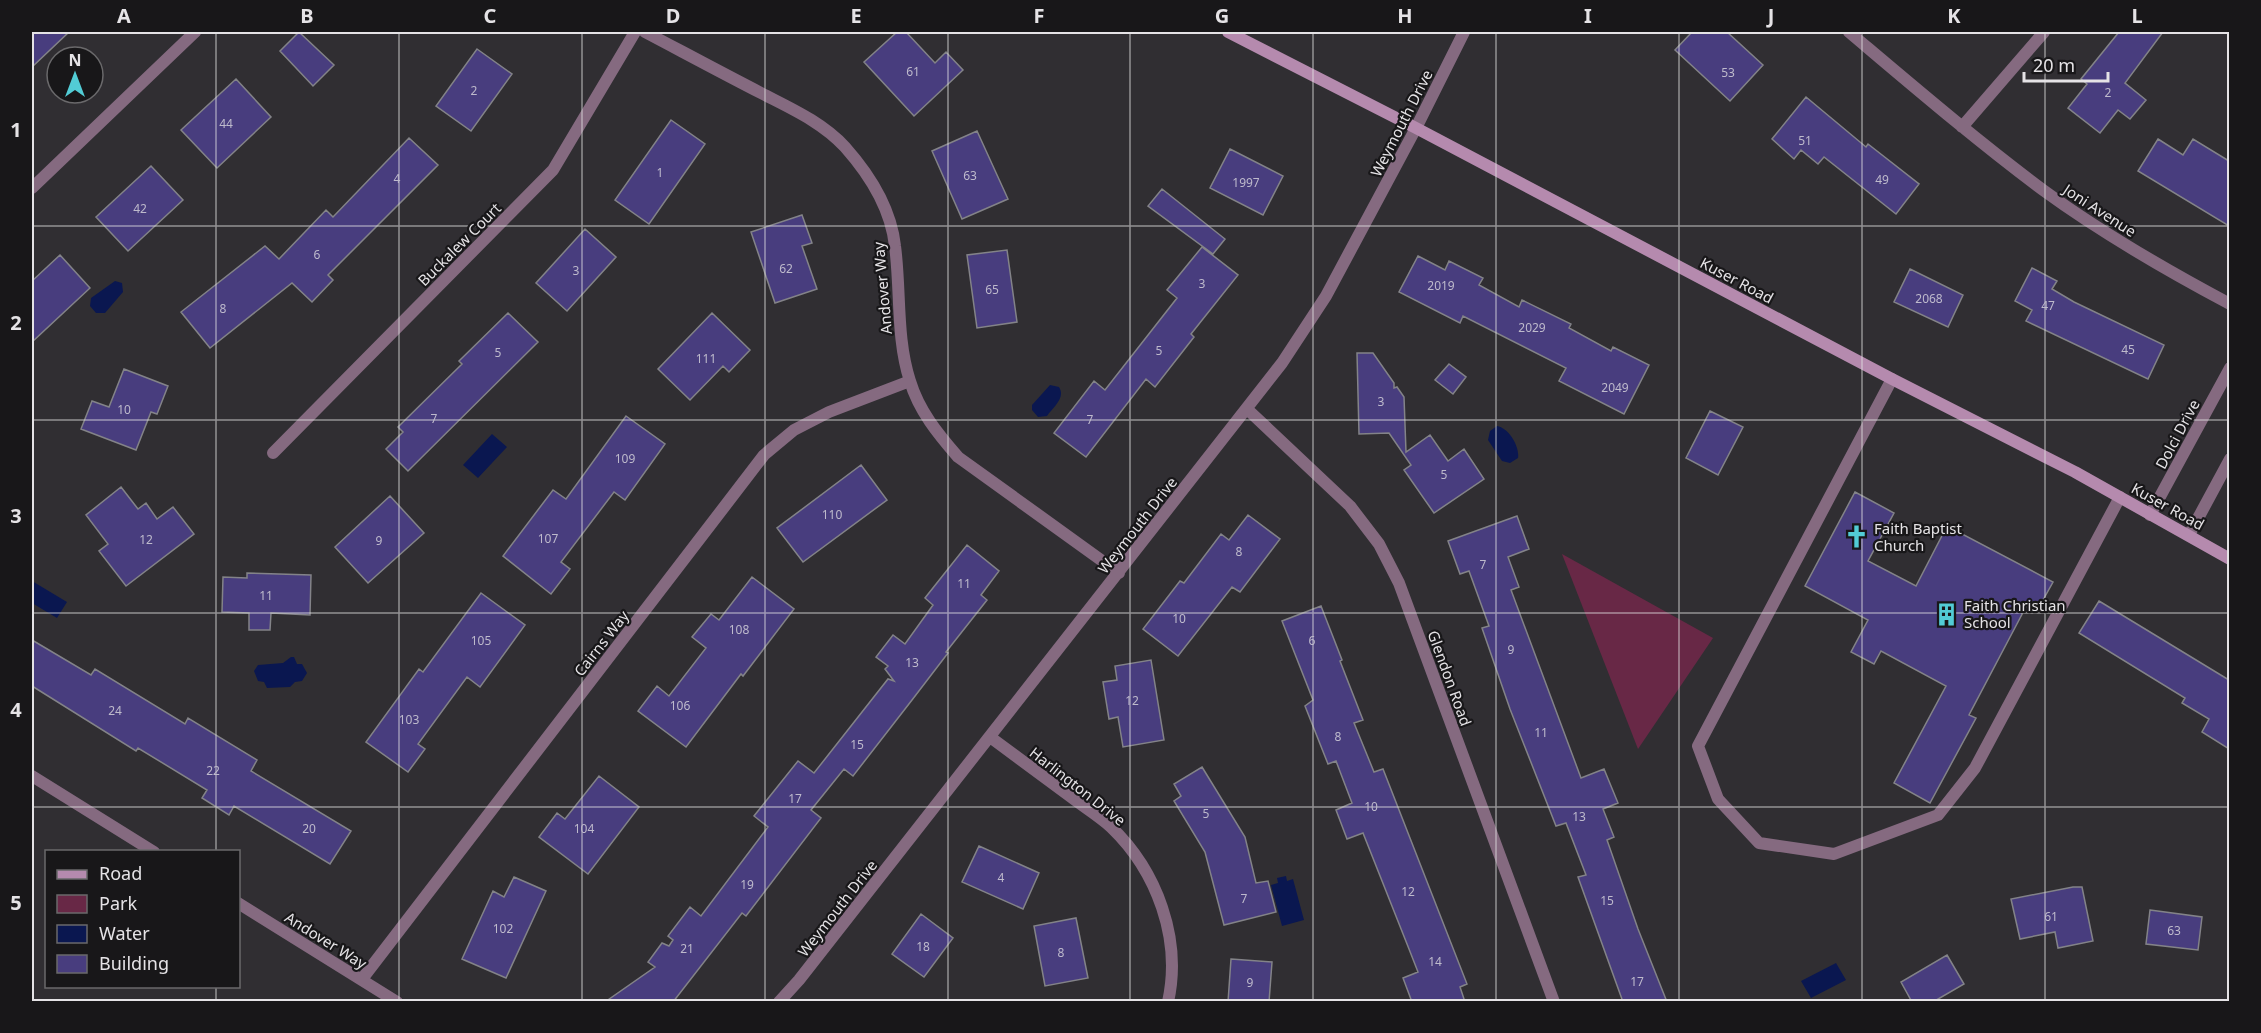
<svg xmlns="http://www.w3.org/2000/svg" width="2261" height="1033" font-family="'Noto Sans',sans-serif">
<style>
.green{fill:#682846}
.water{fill:#0a1750}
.building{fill:#483d7e;stroke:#838388;stroke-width:1.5}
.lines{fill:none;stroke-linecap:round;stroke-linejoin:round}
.lane{stroke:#856a80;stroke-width:12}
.street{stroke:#856a80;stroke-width:12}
.secondary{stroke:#b58aae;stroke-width:12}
.grid{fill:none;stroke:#e5e3e6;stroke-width:1.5;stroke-opacity:0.55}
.labels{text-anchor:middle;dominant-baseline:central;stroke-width:4.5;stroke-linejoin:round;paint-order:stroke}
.number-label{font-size:12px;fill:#bebacc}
.street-label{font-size:15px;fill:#e5e3e6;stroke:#181719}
.poi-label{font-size:15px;fill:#e5e3e6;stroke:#181719;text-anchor:start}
.neatline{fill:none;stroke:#e5e3e6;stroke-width:2}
.grid-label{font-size:20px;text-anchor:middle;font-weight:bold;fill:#e5e3e6}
</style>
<rect width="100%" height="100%" fill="#302e32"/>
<!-- green -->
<path class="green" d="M1562,554L1713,638L1638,749Z"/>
<!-- water -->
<path class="water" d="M115,281L122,283L123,292L105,313H96L90,306L91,298Z
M1050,385L1059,387C1066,398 1053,407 1047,416L1038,417L1032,410V405Z
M1497,426C1509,428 1520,447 1518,458L1510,463L1502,461L1488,440L1490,431Z
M492,434L507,447L478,478L463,465Z
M32,581L67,602L57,618L32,603Z
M291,657H294L297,664H302L307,673L302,681L295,682L290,687L267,688L264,682L258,681L254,671L258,665L283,663Z
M1286,876L1287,881L1293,879L1304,920L1282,926L1271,885L1278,883L1277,878Z
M1836,963L1846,980L1811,998L1801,981Z"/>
<!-- building -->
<path class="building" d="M32,32H69L32,67Z
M299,32L334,65L313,86L280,51Z
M897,32H906L935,63L946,52L963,70L914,116L864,62Z
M1692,32H1727L1763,65L1730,101L1675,50Z
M2119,32H2163L2125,83L2146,100L2130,119L2118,110L2100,133L2068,108L2087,84L2081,79Z
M477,49L512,74L471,131L436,106Z
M236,79L271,117L217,168L181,130Z
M1806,97L1866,147L1868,144L1919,184L1896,214L1824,157L1818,164L1801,150L1794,159L1772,139Z
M671,120L705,144L649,224L615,200Z
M977,131L1008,199L962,219L932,151Z
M409,138L438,165L328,275L333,280L312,302L292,283L210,348L181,312L265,246L279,259L326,210L333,217Z
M2158,139L2183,155L2193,139L2229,161V226L2138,171Z
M1230,149L1283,176L1263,215L1210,188Z
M151,166L183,200L128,251L96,217Z
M1162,189L1225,239L1213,254L1148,206Z
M802,215L812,243L802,246L817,289L775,303L751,232Z
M585,229L616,257L567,311L536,283Z
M1202,247L1238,275L1191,334L1194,337L1155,387L1146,379L1086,457L1054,433L1094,381L1105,390L1177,298L1167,290Z
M1007,250L1017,322L977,328L967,255Z
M60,255L90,288L32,342V281Z
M1418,256L1445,270L1449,261L1483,278L1479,285L1519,307L1522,300L1571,324L1569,328L1611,351L1613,347L1649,365L1624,414L1559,381L1566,368L1463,316L1460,323L1399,292Z
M2032,268L2057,281L2052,289L2074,302L2164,345L2148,379L2026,321L2032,310L2015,301Z
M1910,269L1963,295L1948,327L1894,302Z
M508,313L538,342L408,471L386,449L403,432L398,427L462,364L459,361Z
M712,313L750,350L729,372L723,366L690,400L658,369Z
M1357,353H1373L1394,383V388L1397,387L1404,397L1406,452L1430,435L1448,461L1464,449L1484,479L1434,513L1404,470L1411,465L1389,433L1359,434Z
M1449,364L1466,377L1453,394L1435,380Z
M124,369L168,386L157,414L151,412L136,450L81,429L92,401L109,407Z
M1710,411L1743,427L1718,475L1686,458Z
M626,416L665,444L625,500L614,492L561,562L570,569L551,594L503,556L553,490L566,499Z
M861,465L887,500L803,562L777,528Z
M121,487L138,509L146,503L157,519L173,507L194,534L126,586L99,551L108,544L86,515Z
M1855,492L1894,513L1868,561L1916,586L1947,526L2053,582L2038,609L2028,603L1969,715L1976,718L1930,803L1894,783L1946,686L1881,651L1874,664L1851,652L1868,620L1805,586Z
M390,496L424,533L368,583L335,547Z
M1248,515L1280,539L1240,592L1232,587L1178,656L1143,629L1180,581L1184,583L1221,534L1229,540Z
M1517,516L1529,549L1508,557L1519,587L1511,590L1581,778L1604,769L1618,803L1603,809L1614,837L1607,840L1638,929L1667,1002H1623L1578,877L1586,875L1566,823L1556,826L1510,709L1482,628L1489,626L1469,571L1460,574L1448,541Z
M967,545L999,571L981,595L987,600L946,652L948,653L912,700L853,776L844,769L811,810L821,818L746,916L742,913L673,1002H605L655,967L648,962L662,943L669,946L673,940L668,936L690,907L701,916L768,827L754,816L798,761L814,773L888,679L894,681L885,669L888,666L876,657L893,635L905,644L933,605L925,598Z
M247,573L311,575L310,615L271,613L270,630H249V613L222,612L223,577L247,578Z
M752,577L794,609L743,676L741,674L686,747L638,711L657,686L669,696L706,648L692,637L711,614L719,620Z
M481,593L525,625L480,687L467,677L418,744L425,749L408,772L366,742L419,669L423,672Z
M2099,601L2229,680V749L2202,732L2209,719L2182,703L2185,698L2079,633Z
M1321,606L1342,660L1340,661L1363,720L1354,723L1374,772L1383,769L1467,984L1460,987L1465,1002H1412L1403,978L1418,972L1409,949L1363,833L1347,839L1336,810L1352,803L1336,761L1328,764L1305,706L1313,700L1282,621Z
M32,640L91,675L95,669L185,724L188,718L257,760L251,771L351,831L330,864L234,806L229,815L202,798L207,790L138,748L136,751L32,686Z
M1151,660L1164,740L1123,747L1118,717L1109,719L1103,682L1117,680L1115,666Z
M1202,767L1245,837L1256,883L1268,881L1276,912L1224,925L1205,852L1174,801L1181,796L1174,784Z
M599,776L639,807L588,874L539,837L557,813L565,819Z
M979,846L1039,873L1023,909L962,882Z
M514,877L546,891L506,978L462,959L493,891L504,897Z
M2073,887H2082L2093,941L2058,948L2055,932L2020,939L2011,899Z
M2150,910L2202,917L2198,950L2146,944Z
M921,914L953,938L924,977L892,954Z
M1076,918L1088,978L1045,986L1034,926Z
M1947,955L1964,984L1933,1002H1912L1901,982Z
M1231,959L1272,962L1269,1002H1228Z"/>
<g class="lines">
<!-- lane -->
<path class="lane" d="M1892,379L1698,746L1718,799L1759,843L1834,854L1938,815L1975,768L2120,497"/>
<!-- street -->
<path class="street" d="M645,32C683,52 722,73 761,93C790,108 822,122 845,147C869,174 891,209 895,246C901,291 896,338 910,381C919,411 938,434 958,457L1119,573
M1849,32C1913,86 1976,140 2043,190C2102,233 2166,270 2230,304
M1962,127L2044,32
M32,188L195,32
M1247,409L1350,506L1379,544L1399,583L1554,1002
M273,453L553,170L635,32
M2150,515L2230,368
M2189,535L2230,459
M990,737C1017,757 1044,777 1071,797C1084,807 1099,816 1111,827C1157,871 1182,939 1168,1002
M32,776L154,852
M238,903L397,1002
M362,979L764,455L794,430L829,412L910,381
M779,1002L799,980L1282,363L1326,296L1416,128L1464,32"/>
<!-- secondary -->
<path class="secondary" d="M1228,32L1416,128L1892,379L2075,472L2230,559"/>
</g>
<!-- grid -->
<path class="grid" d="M216,32V852M399,32V1002M582,32V1002M765,32V1002M948,32V1002M1130,32V1002M1313,32V1002M1496,32V1002M1679,32V1002M1862,32V1002M2045,32V1002M32,226H2230M32,420H2230M32,613H2230M32,807H2230M216,986V1002"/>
<!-- icons -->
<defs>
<symbol id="church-bare" viewBox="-9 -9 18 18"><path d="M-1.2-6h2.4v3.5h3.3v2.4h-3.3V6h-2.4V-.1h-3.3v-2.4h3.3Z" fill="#52ccd5" stroke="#181719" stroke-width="2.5" paint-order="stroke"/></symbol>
<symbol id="building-bare" viewBox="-9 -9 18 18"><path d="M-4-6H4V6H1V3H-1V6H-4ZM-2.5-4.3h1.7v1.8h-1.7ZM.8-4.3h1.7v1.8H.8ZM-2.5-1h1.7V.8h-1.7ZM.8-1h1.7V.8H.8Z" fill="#52ccd5" stroke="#181719" stroke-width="2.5" paint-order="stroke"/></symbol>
</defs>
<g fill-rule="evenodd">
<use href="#church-bare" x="1840" y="520" width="33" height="33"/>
<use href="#building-bare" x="1930" y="598" width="33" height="33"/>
</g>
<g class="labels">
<!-- number labels -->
<g class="number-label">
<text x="913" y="71">61</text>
<text x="1728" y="72">53</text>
<text x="474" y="90">2</text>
<text x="2108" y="92">2</text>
<text x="226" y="123">44</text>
<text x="1805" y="140">51</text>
<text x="660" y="172">1</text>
<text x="970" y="175">63</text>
<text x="397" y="178">4</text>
<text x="1882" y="179">49</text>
<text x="1246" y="182">1997</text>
<text x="140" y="208">42</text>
<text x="317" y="254">6</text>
<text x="786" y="268">62</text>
<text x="576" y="270">3</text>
<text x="1202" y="283">3</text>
<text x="1441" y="285">2019</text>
<text x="992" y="289">65</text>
<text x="1929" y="298">2068</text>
<text x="2048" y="305">47</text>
<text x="223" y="308">8</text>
<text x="1532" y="327">2029</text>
<text x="2128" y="349">45</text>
<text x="1159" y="350">5</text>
<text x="498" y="352">5</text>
<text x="706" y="358">111</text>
<text x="1615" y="387">2049</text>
<text x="1381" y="401">3</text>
<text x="124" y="409">10</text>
<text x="434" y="418">7</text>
<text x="1090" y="419">7</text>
<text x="625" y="458">109</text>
<text x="1444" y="474">5</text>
<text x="832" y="514">110</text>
<text x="548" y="538">107</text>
<text x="146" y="539">12</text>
<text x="379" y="540">9</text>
<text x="1239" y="551">8</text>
<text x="1483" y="564">7</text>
<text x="964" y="583">11</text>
<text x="266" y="595">11</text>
<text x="1179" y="618">10</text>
<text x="739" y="629">108</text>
<text x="481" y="640">105</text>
<text x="1312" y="640">6</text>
<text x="1511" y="649">9</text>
<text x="912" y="662">13</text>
<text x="1132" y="700">12</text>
<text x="680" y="705">106</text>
<text x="115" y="710">24</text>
<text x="409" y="719">103</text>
<text x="1541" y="732">11</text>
<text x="1338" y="736">8</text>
<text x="857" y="744">15</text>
<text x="213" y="770">22</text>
<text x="795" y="798">17</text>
<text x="1371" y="806">10</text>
<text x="1206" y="813">5</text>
<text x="1579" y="816">13</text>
<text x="309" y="828">20</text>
<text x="584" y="828">104</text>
<text x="1001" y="877">4</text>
<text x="747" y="884">19</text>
<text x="1408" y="891">12</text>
<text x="1244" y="898">7</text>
<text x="1607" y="900">15</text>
<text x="2051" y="916">61</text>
<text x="503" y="928">102</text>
<text x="2174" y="930">63</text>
<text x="923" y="946">18</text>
<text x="687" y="948">21</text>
<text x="1061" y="952">8</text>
<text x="1435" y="961">14</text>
<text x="1637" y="981">17</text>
<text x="1250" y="982">9</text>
</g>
<!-- street labels -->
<g class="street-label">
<text transform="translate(1401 123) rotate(-63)">Weymouth Drive</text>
<text transform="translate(2100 210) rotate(33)">Joni Avenue</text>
<text transform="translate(459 244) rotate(-45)">Buckalew Court</text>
<text transform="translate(1737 280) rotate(28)">Kuser Road</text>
<text transform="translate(882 288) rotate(-95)">Andover Way</text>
<text transform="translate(2177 434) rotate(-62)">Dolci Drive</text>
<text transform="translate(2168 506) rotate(29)">Kuser Road</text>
<text transform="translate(1137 525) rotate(-52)">Weymouth Drive</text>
<text transform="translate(601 643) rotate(-52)">Cairns Way</text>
<text transform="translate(1450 678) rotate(70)">Glendon Road</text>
<text transform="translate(1078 786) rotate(38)">Harlington Drive</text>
<text transform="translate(837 908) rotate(-52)">Weymouth Drive</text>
<text transform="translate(326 940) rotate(32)">Andover Way</text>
</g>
<!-- poi labels -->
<g class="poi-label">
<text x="1874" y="528">Faith Baptist<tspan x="1874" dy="17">Church</tspan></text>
<text x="1964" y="605">Faith Christian<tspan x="1964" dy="17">School</tspan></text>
</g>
</g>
<!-- border -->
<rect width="2261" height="1033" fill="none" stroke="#181719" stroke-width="66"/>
<!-- legend -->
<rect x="45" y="850" width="195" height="138" fill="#181719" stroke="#6a696b" stroke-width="1.5"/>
<rect x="57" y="870" width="30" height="9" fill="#b58aae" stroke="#6a696b" stroke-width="1.5"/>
<text x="99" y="880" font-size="18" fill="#e5e3e6">Road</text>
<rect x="57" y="895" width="30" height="18" fill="#682846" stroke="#6a696b" stroke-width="1.5"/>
<text x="99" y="910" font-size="18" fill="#e5e3e6">Park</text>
<rect x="57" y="925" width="30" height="18" fill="#0a1750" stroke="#6a696b" stroke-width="1.5"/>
<text x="99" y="940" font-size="18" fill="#e5e3e6">Water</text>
<rect x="57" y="955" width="30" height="18" fill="#483d7e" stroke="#6a696b" stroke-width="1.5"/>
<text x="99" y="970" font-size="18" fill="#e5e3e6">Building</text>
<!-- north arrow -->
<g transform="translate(75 75)"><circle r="28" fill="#181719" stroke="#6a696b" stroke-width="1.5"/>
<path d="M0-4.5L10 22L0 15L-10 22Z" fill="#52ccd5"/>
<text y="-9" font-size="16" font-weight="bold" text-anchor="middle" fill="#e5e3e6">N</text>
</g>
<!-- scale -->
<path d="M2024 72v9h84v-9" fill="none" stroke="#e5e3e6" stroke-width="3"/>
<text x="2033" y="72" font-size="18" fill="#e5e3e6" stroke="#181719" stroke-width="4.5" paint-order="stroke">20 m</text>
<rect x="33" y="33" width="2195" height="967" class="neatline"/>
<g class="grid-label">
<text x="124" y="23">A</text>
<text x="307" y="23">B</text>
<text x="490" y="23">C</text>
<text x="673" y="23">D</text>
<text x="856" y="23">E</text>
<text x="1039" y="23">F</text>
<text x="1222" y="23">G</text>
<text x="1405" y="23">H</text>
<text x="1588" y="23">I</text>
<text x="1771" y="23">J</text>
<text x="1954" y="23">K</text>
<text x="2137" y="23">L</text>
<text x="16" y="137">1</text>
<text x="16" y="330">2</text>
<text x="16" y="523">3</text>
<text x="16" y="717">4</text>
<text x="16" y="910">5</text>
</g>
</svg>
